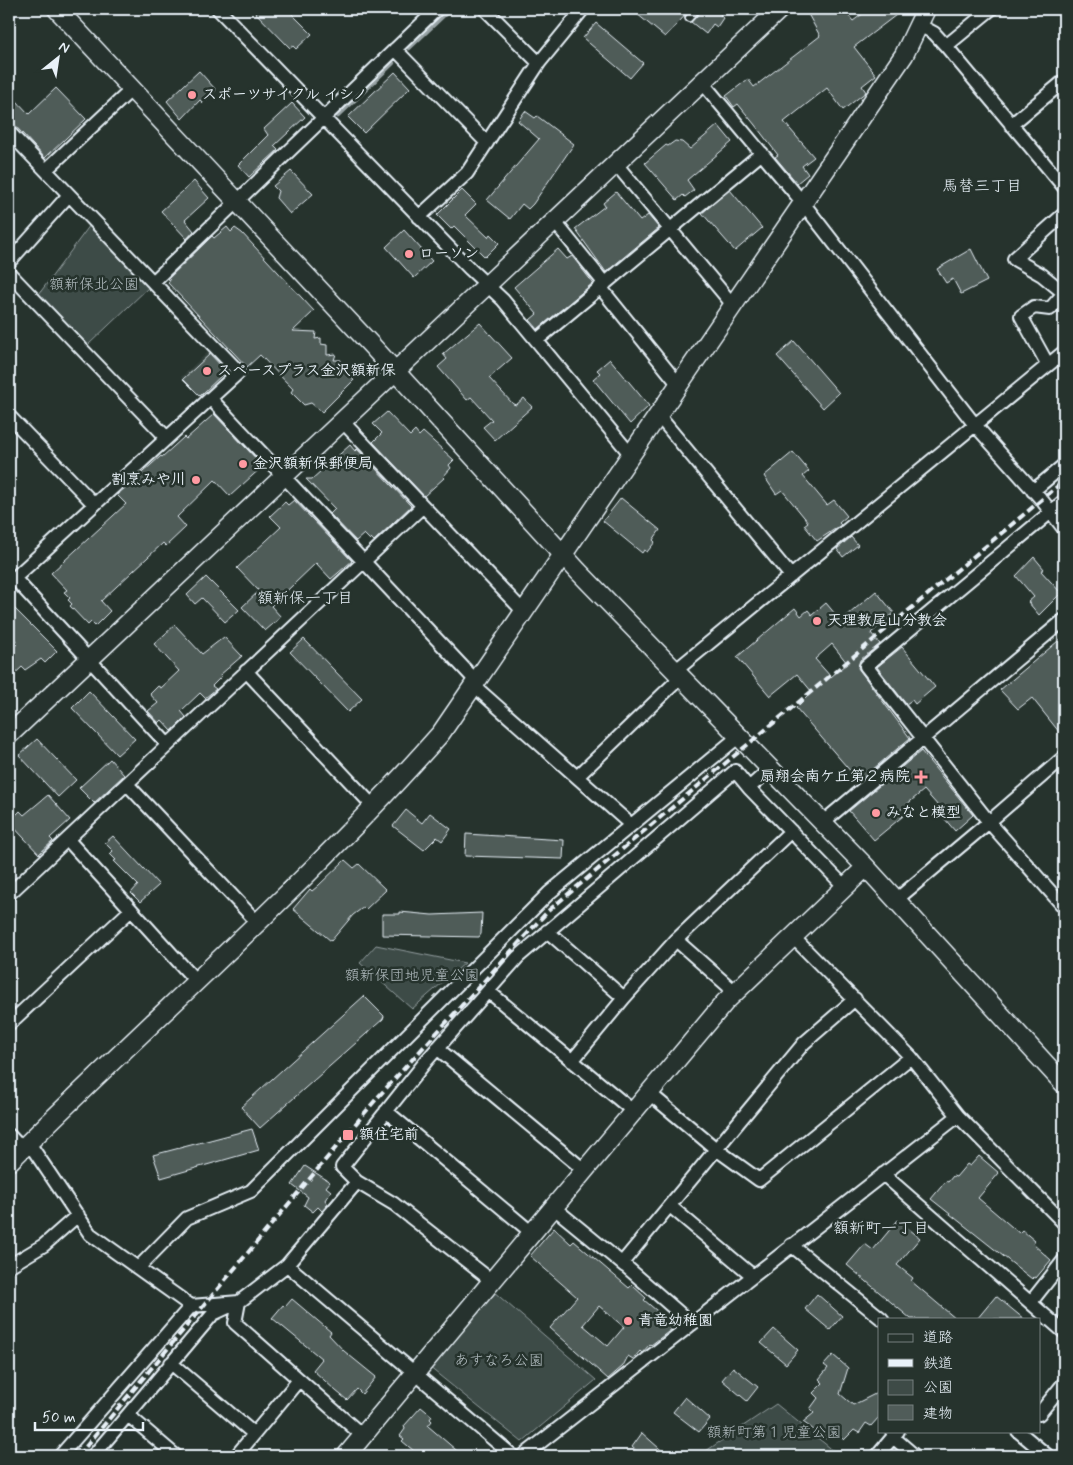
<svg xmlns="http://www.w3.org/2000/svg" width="1073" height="1465" font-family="Mynerve,'Klee One',sans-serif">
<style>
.built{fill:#333f3a}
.park{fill:#3e4b47;stroke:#939ea0}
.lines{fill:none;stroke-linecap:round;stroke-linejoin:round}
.stream{stroke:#98a3a5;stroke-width:4.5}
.building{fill:#505c59;stroke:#e8f1f8;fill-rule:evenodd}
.lane-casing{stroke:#e8f1f8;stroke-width:10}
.street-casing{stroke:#e8f1f8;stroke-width:16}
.secondary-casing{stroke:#e8f1f8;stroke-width:21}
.lane{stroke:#26332d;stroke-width:6}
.street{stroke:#26332d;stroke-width:12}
.secondary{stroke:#26332d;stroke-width:18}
.rail{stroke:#e8f1f8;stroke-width:4;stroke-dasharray:8 4;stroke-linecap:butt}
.poi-dot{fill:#ff9aa2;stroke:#26332d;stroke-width:2}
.labels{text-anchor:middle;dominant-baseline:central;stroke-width:5;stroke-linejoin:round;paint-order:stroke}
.poi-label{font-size:15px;font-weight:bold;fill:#e8f1f8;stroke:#26332d;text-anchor:start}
.park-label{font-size:15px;fill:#b5bfc3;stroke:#26332d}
.neighbourhood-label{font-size:16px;fill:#e8f1f8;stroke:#26332d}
</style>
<rect width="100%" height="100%" fill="#26332d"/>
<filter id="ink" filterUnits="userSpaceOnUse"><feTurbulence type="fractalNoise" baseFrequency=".02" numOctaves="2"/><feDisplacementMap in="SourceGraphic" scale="10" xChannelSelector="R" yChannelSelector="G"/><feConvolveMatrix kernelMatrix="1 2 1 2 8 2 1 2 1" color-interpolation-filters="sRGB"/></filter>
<g filter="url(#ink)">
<!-- built -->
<path class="built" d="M210,350L226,367L225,375L201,398L181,377Z"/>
<!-- park -->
<path class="park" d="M90,225L149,287L88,345L39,294Z
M376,945L465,963L412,1009L360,963Z
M493,1291L596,1380L522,1442L429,1367Z
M776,1404L840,1456H707L703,1453Z"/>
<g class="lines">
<!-- stream -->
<path class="stream" d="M409,48L450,9
M338,116L393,63"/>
</g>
<!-- building -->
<path class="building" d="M252,9H287L312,34L296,49L293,46L290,48Z
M631,9H691L665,37Z
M702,9H724L720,15L723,18L717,27L713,24L706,34L691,22Z
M817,9H843L853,21L869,9H904L854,47L876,75L862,86L866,92L843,110L827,88L784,122L814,157L802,166L808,174L797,183L775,157L778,155L755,125L738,104L734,107L726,96L748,79L754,87L820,36L808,14Z
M596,23L643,63L630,78L583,38Z
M199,71L216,90L203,103L200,100L182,119L167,101Z
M395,72L410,88L364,133L348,117Z
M56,88L86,119L45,158L9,119V107L16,100L29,114Z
M292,103L305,117L274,146L278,150L249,177L238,165L268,135L264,129Z
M525,111L535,118L537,116L574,144L533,204L528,209L522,204L510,219L487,200L539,139L518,121Z
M718,125L732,142L687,180L694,190L685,197L683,195L677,200L645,163L666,145L668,146L675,141L682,142L690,149Z
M291,171L313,194L290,214L276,198L278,191L273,186Z
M194,181L209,198L185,220L194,231L187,239L161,211Z
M462,190L476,204L465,215L488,237L490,234L499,243L485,257L454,226L451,229L437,215Z
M730,190L762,228L735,251L702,213Z
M616,192L640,221L648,215L659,228L606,272L575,229L605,206L603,203Z
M227,227L231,232L235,228L242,233L314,311L293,331L316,332L315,339L321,338V344L327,345V355L336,354L334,360H341L340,366H347V373L354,380L322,412L311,403L304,405L291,392L293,389L260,355L247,367L168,283L170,280L168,279L212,236L214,238Z
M404,230L432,261L414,278L386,247Z
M558,249L567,259L572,256L593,283L538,329L530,320L537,314L514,287Z
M971,249L987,281L961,294L953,279L946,283L937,269Z
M480,323L512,358L489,378L513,404L516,405L524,398L532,407L495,440L483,427L492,420L471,397L467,400L438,367L447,359L443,354Z
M794,341L839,393L823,408L777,356Z
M210,354L226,371L200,396L183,379Z
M610,359L649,406L630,424L593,379L600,373L597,370Z
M387,412L410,436L415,431L419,436L423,432L454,460L449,465L451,468L443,477L444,478L424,496L373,442L382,433L373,424Z
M214,414L263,466L230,496L215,480L177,517L186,527L166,546L163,543L101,601L110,611L95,626L91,622L88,625L70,606L72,604L68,600L70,598L64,592L67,590L51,573L126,504L117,495L161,456L162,457L184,437L186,439Z
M350,445L355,451L357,449L411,506L374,541L371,538L370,540L364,534L356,541L330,514L335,509L306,479H312Z
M793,452L809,471L803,476L827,505L834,500L847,516L839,523L841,525L817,541L804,525L808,522L782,490L776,494L764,476Z
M621,498L660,530L653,540L655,542L647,552L644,550L642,553L603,521Z
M294,500L352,561L331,579L316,563L271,606L281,617L265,631L242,607L259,591L237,568L281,527L270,516L285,502L288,505Z
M851,537L858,545L843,557L837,549Z
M1034,557L1044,569L1041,571L1061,593L1039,615L1028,602L1034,597L1016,576Z
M206,577L239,610L225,622L202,598L195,604L187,595Z
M876,591L894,613L871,633L880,644L860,660L858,668L910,738L859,781L796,708L812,692L797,674L770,696L737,657L795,608L801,616L808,610L812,615L826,603L841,621ZM832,644L847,663L831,677L815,659Z
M9,603L57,651L45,663L41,659L25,670L22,667L9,679V652L18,643L9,633Z
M175,625L202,654L224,637L242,656L220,675L221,677L212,686L216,689L205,698L200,693L181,711L186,717L172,731L162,720L159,723L148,711L158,703L150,694L158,686L161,688L179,671L154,644Z
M1064,636V738L1032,698L1018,709L1000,690Z
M304,639L362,699L348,712L290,652Z
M902,647L935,687L915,704L912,700L906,704L877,667Z
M89,691L135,739L117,755L72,708Z
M37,739L76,780L58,797L19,755Z
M921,751L973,815L955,831L944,818L947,816L924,790L899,811L903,816L874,840L849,811Z
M110,759L124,775L94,803L79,788Z
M48,795L70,820L50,838L53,841L39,854L9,822L20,811L24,815Z
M406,810L422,823L430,813L451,829L442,841L437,837L424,850L393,826Z
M466,834L564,840L563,859L465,856Z
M113,836L159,885L140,902L131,893L138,885L114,861L116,860L110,854L113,851L105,843Z
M345,860L354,868L359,864L386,890L366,909L364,907L353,915L331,941L293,909L310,889L312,891L318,886Z
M400,912L432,915L482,913L481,934L479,937L382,935V914H400Z
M364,996L384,1016L383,1019L260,1128L241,1107Z
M252,1129L259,1150L161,1178L153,1155Z
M979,1156L999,1173L978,1198L1019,1233L1022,1230L1035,1241L1033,1244L1051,1260L1036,1278L1034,1277L1032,1279L931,1199L946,1181L948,1182L953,1176L956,1177L967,1164L970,1166Z
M305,1166L330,1182L326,1187L331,1191L325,1200L328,1204L322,1211L318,1207L313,1212L304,1205L308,1197L292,1185Z
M898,1220L920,1238L897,1265L913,1278L911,1281L956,1319H911L847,1265L865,1244L873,1250Z
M554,1228L571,1244L574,1241L629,1288L632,1285L646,1298L644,1300L669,1321L667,1323L672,1329L651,1345L650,1344L642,1353L640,1351L633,1359L628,1356L623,1366L608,1379L550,1328L577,1297L530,1256ZM599,1306L624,1327L608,1346L583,1325Z
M817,1294L842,1316L830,1330L805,1309Z
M996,1296L1024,1319H977Z
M292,1299L331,1332L329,1335L344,1351L376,1377L362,1394L357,1389L347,1400L336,1391L313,1370L322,1359L272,1318L283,1305L285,1307Z
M774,1329L798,1350L786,1364L761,1343Z
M833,1355L848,1368L840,1394L853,1405L879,1392V1417L871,1426L866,1423L859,1433L854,1430L844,1440L837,1434L826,1439L803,1422L814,1413L810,1409L818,1398L813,1393L823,1383L819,1379L828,1368L824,1365Z
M733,1367L758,1387L747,1401L722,1380Z
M685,1397L710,1419L699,1432L673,1412Z
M421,1407L432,1416L430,1419L432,1421L428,1426L463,1456H420L402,1441L404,1439L400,1436L405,1429L404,1426Z
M642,1433L668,1456H642L632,1447Z"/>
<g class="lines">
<defs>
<path id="lane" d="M689,18L697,9"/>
<path id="street" d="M218,9L470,269L503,300L631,455
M485,9L539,63L583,9
M919,25L934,33L946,46L1064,187
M946,46L991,9
M395,49L487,143
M702,82L803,203L975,425L1041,499L1064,529
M1011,125L1064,81
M9,132L239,372L9,583
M616,164L733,305
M46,170L132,89
M419,217L467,173L539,63
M555,222L605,284
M9,262L68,196
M9,273L167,438
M153,282L437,9
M600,287L679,385
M537,340L762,153
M1048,365L1021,316L1034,307L1050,309L1064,293L1042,275L1014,259L1064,214
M210,398L476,681
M658,415L791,576
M9,416L94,504
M342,421L524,612
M1033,491L1064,465
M1064,501L866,666L989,822L1064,757
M246,671L373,806
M675,671L1064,352
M473,685L630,824
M168,745L423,506
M578,776L681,677
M128,785L257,922
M749,788L845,887
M822,823L1064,620
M68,840L196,981
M9,894L168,745L14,578
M896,900L989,822L1064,907
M547,931L624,998L676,940L735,992
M676,940L791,831
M488,991L633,1111
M9,1024L131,910
M437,1048L584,1170
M572,1061L624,998
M648,1092L716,1149L759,1180L911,1057
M386,1111L532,1233
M958,1116L1064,1223
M9,1135L22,1149H33L90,1234L191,1306L239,1302L235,1323L363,1436
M883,1174L1064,1332
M357,1182L394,1204L492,1281
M670,1206L753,1276
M553,1207L625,1266
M791,1245L882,1319
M287,1265L513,1456
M9,1266L44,1245L78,1215
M138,1268L187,1218L251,1191L549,893L738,737
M1031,1302L1064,1260
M692,1324L622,1263L804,1043L855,999
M171,1363L254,1434
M1039,1414L1064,1383
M128,1415L176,1456
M1018,1431L1048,1456
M893,1437L915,1456
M60,1456L191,1306
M93,1456L213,1314L239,1302L287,1265L357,1182L342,1167L427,1060L518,957L735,771L749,788L769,770
M236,1456L298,1381
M523,1456L958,1116L911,1057L793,937
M877,1456L898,1431"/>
<path id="secondary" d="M57,9L373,347L578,571L866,867L1064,1084
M9,735L780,9
M9,1162C152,1019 307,885 441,733L904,55L926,9
M346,1456L725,1002L866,867"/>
</defs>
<!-- lane casing -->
<use href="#lane" class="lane-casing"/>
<!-- street casing -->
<use href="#street" class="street-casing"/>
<!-- secondary casing -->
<use href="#secondary" class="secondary-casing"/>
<!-- lane -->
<use href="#lane" class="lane"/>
<!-- street -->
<use href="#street" class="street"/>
<!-- secondary -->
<use href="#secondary" class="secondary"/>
<!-- rail -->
<path class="rail" d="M78,1456L378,1097L548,911L1064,481"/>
</g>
</g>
<!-- markers -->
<g class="poi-dot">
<circle cx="192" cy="95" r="5"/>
<circle cx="409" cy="254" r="5"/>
<circle cx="207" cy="371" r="5"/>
<circle cx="243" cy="464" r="5"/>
<circle cx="196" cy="480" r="5"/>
<circle cx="817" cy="621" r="5"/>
<path d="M918.5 769.5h5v5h5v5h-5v5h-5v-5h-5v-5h5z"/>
<circle cx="876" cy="813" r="5"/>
<rect x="342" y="1129" width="12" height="12" rx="2.5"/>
<circle cx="628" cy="1321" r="5"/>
</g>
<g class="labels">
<!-- poi labels -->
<g class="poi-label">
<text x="202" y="95">スポーツサイクル イシノ</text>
<text x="419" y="254">ローソン</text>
<text x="217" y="371">スペースプラス金沢額新保</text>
<text x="253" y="464">金沢額新保郵便局</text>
<text x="186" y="480" text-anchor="end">割烹みや川</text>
<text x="827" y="621">天理教尾山分教会</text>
<text x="910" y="777" text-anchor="end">扇翔会南ケ丘第２病院</text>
<text x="886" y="813">みなと模型</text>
<text x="359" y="1135">額住宅前</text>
<text x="638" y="1321">青竜幼稚園</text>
</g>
<!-- park labels -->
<g class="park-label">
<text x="94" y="285">額新保北公園</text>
<text x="412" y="976">額新保団地児童公園</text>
<text x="499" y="1361">あすなろ公園</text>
<text x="774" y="1433">額新町第１児童公園</text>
</g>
<!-- neighbourhood labels -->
<g class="neighbourhood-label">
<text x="982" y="186">馬替三丁目</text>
<text x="305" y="598">額新保一丁目</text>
<text x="881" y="1228">額新町一丁目</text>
</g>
</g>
<!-- margin -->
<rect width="1073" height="1465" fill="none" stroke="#26332d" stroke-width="30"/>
<rect x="15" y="15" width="1043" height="1435" fill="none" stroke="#e8f1f8" stroke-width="2" filter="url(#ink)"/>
<!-- legend -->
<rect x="878" y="1318" width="162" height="115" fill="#26332d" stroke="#747f7e"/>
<rect x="888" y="1334" width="25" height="8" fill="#26332d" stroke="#747f7e"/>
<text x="923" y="1342" font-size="15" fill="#e8f1f8">道路</text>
<rect x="888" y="1359" width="25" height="8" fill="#e8f1f8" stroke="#747f7e"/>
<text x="923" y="1368" font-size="15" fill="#e8f1f8">鉄道</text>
<rect x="888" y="1380" width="25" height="15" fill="#3e4b47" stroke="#747f7e"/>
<text x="923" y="1392" font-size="15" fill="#e8f1f8">公園</text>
<rect x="888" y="1405" width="25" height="15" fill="#505c59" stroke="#747f7e"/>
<text x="923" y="1418" font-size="15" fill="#e8f1f8">建物</text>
<!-- north arrow -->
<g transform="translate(58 58) rotate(30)" stroke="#26332d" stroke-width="4" paint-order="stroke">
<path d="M0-4L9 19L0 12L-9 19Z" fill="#e8f1f8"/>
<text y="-8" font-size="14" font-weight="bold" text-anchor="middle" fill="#e8f1f8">N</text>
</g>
<!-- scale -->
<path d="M35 1422v8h108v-8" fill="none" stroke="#e8f1f8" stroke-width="2.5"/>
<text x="42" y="1422" font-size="15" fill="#e8f1f8" stroke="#26332d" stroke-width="4" paint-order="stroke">50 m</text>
</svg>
